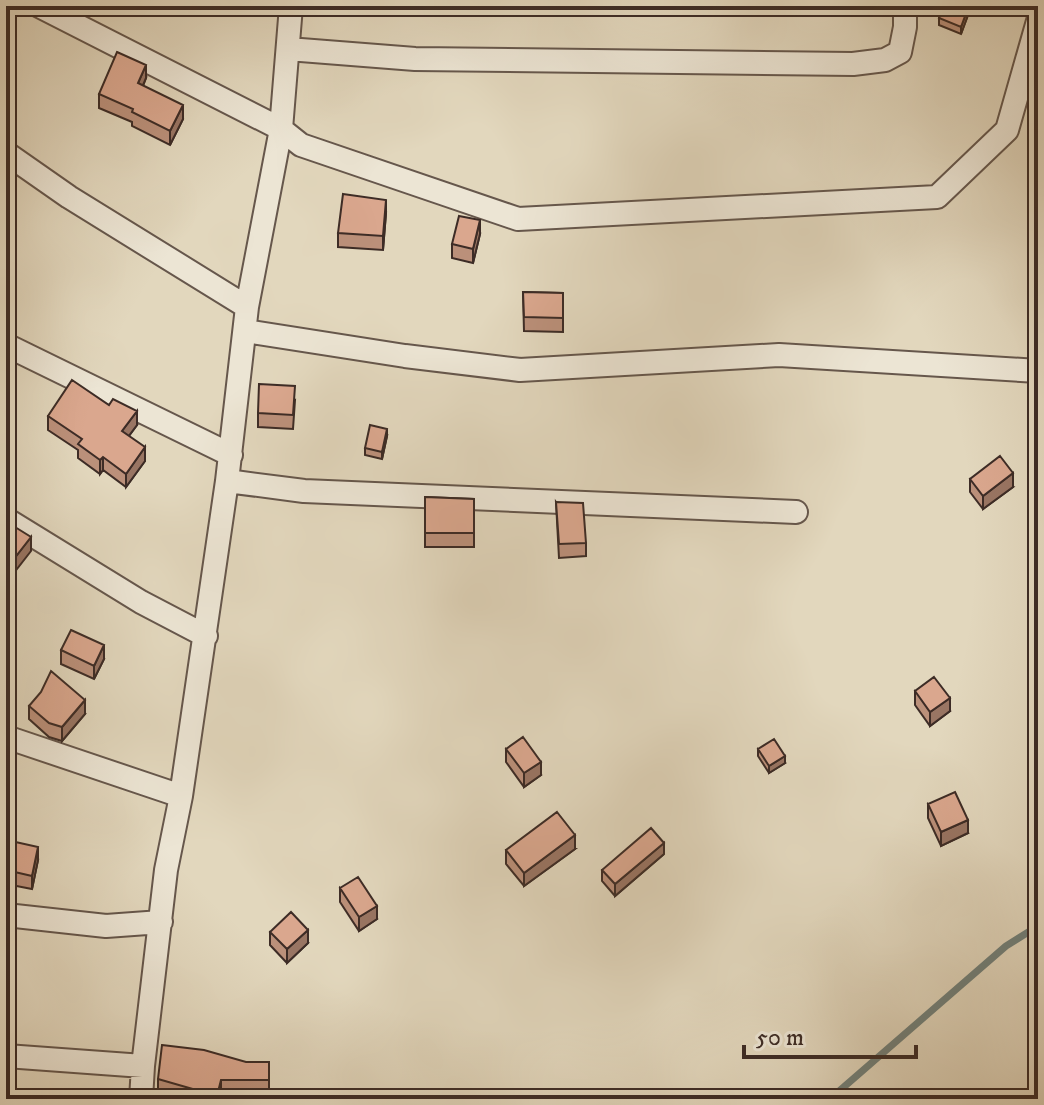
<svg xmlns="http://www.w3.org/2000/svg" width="1044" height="1105" font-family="'IM FELL DW Pica',serif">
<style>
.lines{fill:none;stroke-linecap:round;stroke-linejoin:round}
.stream{stroke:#72817b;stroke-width:7}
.minor-casing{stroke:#66574c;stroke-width:26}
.minor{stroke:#ece5d4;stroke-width:22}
.wall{fill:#bb907a;stroke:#3d2c26;stroke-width:2}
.shaded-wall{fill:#997563;stroke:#3d2c26;stroke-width:2}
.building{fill:#daa78e;stroke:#3d2c26;stroke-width:2}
</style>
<rect width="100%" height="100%" fill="#e2d7bd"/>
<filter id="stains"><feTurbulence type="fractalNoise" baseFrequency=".0025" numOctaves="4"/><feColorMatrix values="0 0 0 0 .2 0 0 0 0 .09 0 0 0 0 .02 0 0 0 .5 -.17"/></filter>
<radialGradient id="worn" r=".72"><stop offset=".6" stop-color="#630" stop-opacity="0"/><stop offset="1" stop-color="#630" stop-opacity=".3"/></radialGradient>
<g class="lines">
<!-- stream -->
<path class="stream" d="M830,1099L1006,946L1038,926"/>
<defs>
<path id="minor" d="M39,6L281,129L301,145L518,219L937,197L1007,130L1038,21
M288,49L415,59L853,64L885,60L900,52L905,27V6
M6,153L69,197L247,307
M245,331L405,356L520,370L779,355L1038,371
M6,345L231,455
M227,481L304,491L796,512
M6,519L141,602L206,636
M6,737L181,796
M6,915L106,926L161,922
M6,1056L143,1066
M141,1099L143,1066L166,870L181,796L227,481L247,307L281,129L291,6"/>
</defs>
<!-- minor casing -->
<use href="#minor" class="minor-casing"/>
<!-- minor -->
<use href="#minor" class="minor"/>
</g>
<!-- wall -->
<path class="wall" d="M151,6H173L169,15Z
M553,6H575L574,12L553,10Z
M577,6H602V8Z
M968,15L961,34L939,25V18Z
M146,78L143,86L183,119L170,145L132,126V122L99,108V94Z
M386,213L383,250L338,247V233Z
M480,234L473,263L452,258V244Z
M523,292L563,293V332L524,331Z
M295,400L293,429L258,427V413Z
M48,416L137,425L129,436L145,461L126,487L103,470L100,474L78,458V450L48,430Z
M387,436L382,459L365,455V448Z
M970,479L1013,487L983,509L970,492Z
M425,497L474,499V547H425Z
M556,502L586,543V556L559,558Z
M1038,510V538H1037L1030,520V513Z
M61,650L104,659L94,679L61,664Z
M915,691L950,711L930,726L915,705Z
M29,706L85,714L62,741L49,737L29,719Z
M506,749L541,775L524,787L506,762Z
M758,749L785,763L769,773L758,756Z
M928,804L968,833L941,846L928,818Z
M575,849L524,886L506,864V850Z
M664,854L615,896L602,881V870Z
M38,860L32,889L6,884V868Z
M340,888L377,919L359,931L340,902Z
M270,932L308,943L287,963L270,945Z
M246,1062H269V1093H221L220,1099H183L158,1092V1079Z"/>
<!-- shaded-wall -->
<path class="shaded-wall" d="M169,6H173L169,15Z
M968,8V15L961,34V27Z
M146,65V78L138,97V83Z
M183,105V119L170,145V131Z
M386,200V213L383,250V236Z
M480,220V234L473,263V249Z
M137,411V425L122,445V431Z
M387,429V436L382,459V452Z
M145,447V461L126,487V474Z
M103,457V470L100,474V460Z
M1013,473V487L983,509V496Z
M31,537V551L6,583V569Z
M104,645V659L94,679V666Z
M950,698V711L930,726V712Z
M85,700V714L62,741V727Z
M785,756V763L769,773V766Z
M541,762V775L524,787V773Z
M968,820V833L941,846V832Z
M575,835V849L524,886V873Z
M664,843V854L615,896V884Z
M38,847V860L32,889V876Z
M377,906V919L359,931V917Z
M308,930V943L287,963V949Z
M221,1080V1093L220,1099H217Z"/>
<!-- building -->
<path class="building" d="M944,6H963L968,8L961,27L939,18Z
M117,52L146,65L138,83L183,105L170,131L132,112L133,109L99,94Z
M343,194L386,200L383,236L338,233Z
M459,216L480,220L473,249L452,244Z
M523,292L563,293V318L524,317Z
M72,380L109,405L113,399L137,411L122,431L145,447L126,474L103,457L100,460L78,444L82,439L48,416Z
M259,384L295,386L293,415L258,413Z
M370,425L387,429L382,452L365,448Z
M1000,456L1013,473L983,496L970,479Z
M425,497L474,499V533H425Z
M556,502L583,503L586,543L559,544Z
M1038,510V531H1037L1030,513Z
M15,527L31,537L6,569V539Z
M71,630L104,645L94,666L61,650Z
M51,671L85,700L62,727L49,723L29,706L41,692Z
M934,677L950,698L930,712L915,691Z
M523,737L541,762L524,773L506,749Z
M774,739L785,756L769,766L758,749Z
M955,792L968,820L941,832L928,804Z
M557,812L575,835L524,873L506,850Z
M651,828L664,843L615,884L602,870Z
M11,841L38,847L32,876L6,870Z
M358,877L377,906L359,917L340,888Z
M291,912L308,930L287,949L270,932Z
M162,1045L204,1050L246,1062H269V1080H221L217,1096L158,1079Z"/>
<!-- margin -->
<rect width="1044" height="1105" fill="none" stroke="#e2d7bd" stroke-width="32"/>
<rect x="8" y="8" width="1028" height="1089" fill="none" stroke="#3d2c26" stroke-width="4"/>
<rect x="16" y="16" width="1012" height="1073" fill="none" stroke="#3d2c26" stroke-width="2"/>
<!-- scale -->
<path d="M744 1045v12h172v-12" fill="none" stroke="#3d2c26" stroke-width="4"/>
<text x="756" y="1045" font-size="24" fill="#3d2c26" stroke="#ece5d4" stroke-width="6" paint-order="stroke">50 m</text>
<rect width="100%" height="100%" filter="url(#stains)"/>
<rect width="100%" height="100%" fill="url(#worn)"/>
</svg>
